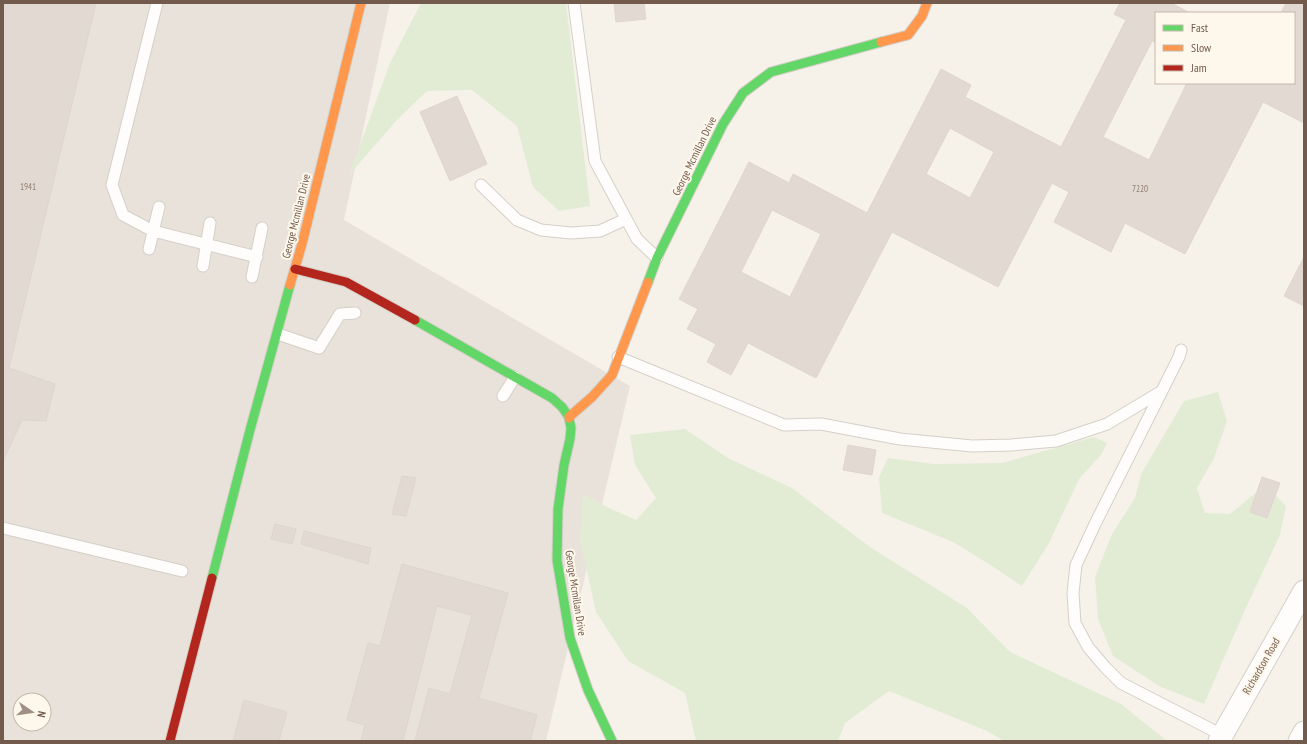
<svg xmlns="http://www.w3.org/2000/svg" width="1307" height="744" font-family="'PT Sans Narrow',sans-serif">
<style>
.industrial{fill:#e8e2db;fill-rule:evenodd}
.green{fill:#e2ecd5}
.building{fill:#e2dad2;stroke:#ded5cd;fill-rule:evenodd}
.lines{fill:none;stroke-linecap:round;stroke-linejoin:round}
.lane-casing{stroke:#d5cfc8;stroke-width:13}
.street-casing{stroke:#d5cfc8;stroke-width:23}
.fast-casing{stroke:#d4cec6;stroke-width:11}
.slow-casing{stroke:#d4cec6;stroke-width:11}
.jam-casing{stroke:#d4cec6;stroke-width:11}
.lane{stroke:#fefdfc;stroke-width:11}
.street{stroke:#fefdfc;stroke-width:21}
.fast{stroke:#63d668;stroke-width:9}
.slow{stroke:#ff974d;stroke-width:9}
.jam{stroke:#b3261e;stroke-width:9}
.labels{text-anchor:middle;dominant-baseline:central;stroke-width:4;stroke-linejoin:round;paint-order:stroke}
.number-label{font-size:9px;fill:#907c70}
.street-label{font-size:11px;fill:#725a4c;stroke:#fef7eb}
</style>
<rect width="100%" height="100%" fill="#f6f2ea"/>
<!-- industrial -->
<path class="industrial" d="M3,3H390L344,220L630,386L546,741H3ZM20,700H44V724H20Z"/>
<!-- green -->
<path class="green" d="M421,3H566L590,206L559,211L533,187L517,126L472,90L427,91L397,120L349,175L390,63Z
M1218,392L1227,421L1214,458L1197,488L1205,513L1230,514L1265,485L1286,506L1280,535L1245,610L1204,704L1159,686L1113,656L1098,619L1095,577L1112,534L1135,498L1141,474L1184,401Z
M685,429L728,458L792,488L870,547L967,608L1010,652L1121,704L1167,741H1004L987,731L889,691L845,723L838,741H696L685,693L628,661L596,612L580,540L583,494L607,507L636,520L656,498L635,465L630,435Z
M1094,437L1107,443L1101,455L1079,479L1049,543L1022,586L992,566L953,542L882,513L879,477L888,458L934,464L1002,463Z"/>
<!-- building -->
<path class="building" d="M3,3H96L9,368L55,384L46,421L22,420L3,461Z
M614,3H644L646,19L616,22Z
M1120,3H1171L1190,13H1156V43L1152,41L1103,137L1149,160L1187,83H1294V13H1281L1286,3H1304V123L1263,102L1185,254L1125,223L1111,252L1054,222L1069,192L1052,183L998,287L892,232L816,378L748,343L731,375L707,362L716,344L687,329L698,309L679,299L749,162L789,183L793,174L867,213L941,69L971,85L965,97L1061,147L1126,20L1114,14ZM950,128L994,152L970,198L926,174ZM772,210L821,234L790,297L741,272Z
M457,96L487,164L450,181L420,112Z
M1304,257V306L1284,296Z
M848,445L876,450L872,475L843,470Z
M402,476L416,478L406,516L392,514Z
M1262,477L1280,483L1267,518L1250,512Z
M275,524L296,529L292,544L271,539Z
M304,531L371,548L368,564L301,544Z
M402,564L508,593L479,698L537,715L530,741H415L429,688L450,694L472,615L437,606L403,741H361L365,725L347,720L368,643L380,646Z
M244,700L287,712L279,741H233Z"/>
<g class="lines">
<defs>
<path id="lane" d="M157,3L112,185L123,215L153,231L257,257
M574,3L595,161L637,239L657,258
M481,185L517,220L541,230L571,233L600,231L626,219
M149,249L159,207
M203,266L210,223
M252,277L262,228
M278,334L319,348L340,314L355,313
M1181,350L1179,357L1095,524L1076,565L1073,593L1075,623L1088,647L1105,667L1121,683L1222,735
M618,357L784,425L821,424L900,439L972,446L1011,445L1056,441L1107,424L1162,391
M503,396L515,377
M3,528L182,571"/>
<path id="street" d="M1219,741L1304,591
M1299,741L1304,732"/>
<path id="fast" d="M648,282L657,258L723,124L743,93L771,72L881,42
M415,320L552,398L562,407L569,417
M569,418L571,428L570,439L564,465L558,509L557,560L570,638L588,690L612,741
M212,578L250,430L290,285"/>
<path id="slow" d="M881,42L908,35L922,16L927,3
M290,285L302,244L361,3
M569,418V417L592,397L612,375L648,282"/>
<path id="jam" d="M295,269L346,282L415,320
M170,741L212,578"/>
</defs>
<!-- lane casing -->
<use href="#lane" class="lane-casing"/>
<!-- street casing -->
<use href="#street" class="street-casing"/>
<!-- fast casing -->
<use href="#fast" class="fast-casing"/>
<!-- slow casing -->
<use href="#slow" class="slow-casing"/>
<!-- jam casing -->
<use href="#jam" class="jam-casing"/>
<!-- lane -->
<use href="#lane" class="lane"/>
<!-- street -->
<use href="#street" class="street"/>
<!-- fast -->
<use href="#fast" class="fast"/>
<!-- slow -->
<use href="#slow" class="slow"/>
<!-- jam -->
<use href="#jam" class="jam"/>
</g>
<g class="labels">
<!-- number labels -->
<g class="number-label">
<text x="28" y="186">1941</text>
<text x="1140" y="188">7220</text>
</g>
<!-- street labels -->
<g class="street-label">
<text transform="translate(694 156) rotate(-64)">George Mcmillan Drive</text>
<text transform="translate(296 216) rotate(-76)">George Mcmillan Drive</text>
<text transform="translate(576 593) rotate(81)">George Mcmillan Drive</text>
<text transform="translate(1261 666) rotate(-60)">Richardson Road</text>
</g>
</g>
<!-- border -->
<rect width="1307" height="744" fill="none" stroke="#725a4c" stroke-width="8"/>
<!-- legend -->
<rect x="1155" y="12" width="140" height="72" fill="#fef7eb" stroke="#c6b8ab"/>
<rect x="1163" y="25" width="20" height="6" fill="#63d668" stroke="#c6b8ab"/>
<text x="1191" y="32" font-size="12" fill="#725a4c">Fast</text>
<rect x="1163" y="45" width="20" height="6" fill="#ff974d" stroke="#c6b8ab"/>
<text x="1191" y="52" font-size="12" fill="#725a4c">Slow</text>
<rect x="1163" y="65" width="20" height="6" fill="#b3261e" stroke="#c6b8ab"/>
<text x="1191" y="72" font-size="12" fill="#725a4c">Jam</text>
<!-- north arrow -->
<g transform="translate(32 712) rotate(103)"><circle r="19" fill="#fef7eb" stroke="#c6b8ab"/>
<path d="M0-3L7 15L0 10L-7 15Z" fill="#a08f83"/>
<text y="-6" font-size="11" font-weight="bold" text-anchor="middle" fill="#725a4c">N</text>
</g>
</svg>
